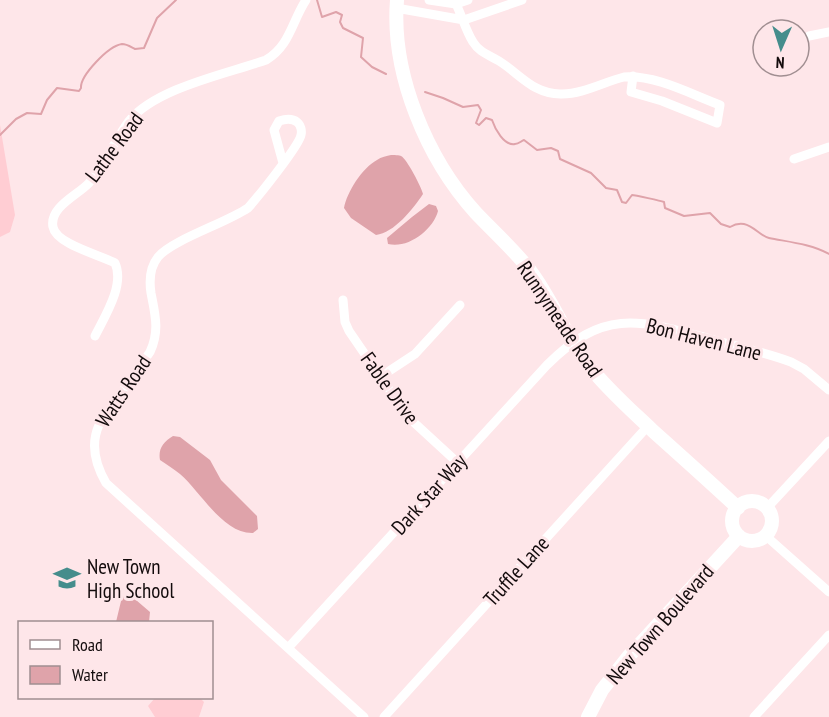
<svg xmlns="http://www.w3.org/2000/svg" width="829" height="717" font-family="'PT Sans Narrow',sans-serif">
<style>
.green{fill:#ffcdd3}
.water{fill:#dfa3aa}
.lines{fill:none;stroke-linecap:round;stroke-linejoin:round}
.stream{stroke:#dfa3aa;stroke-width:2}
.street{stroke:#fff;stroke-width:9}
.secondary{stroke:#fff;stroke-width:14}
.labels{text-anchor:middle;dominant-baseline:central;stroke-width:6;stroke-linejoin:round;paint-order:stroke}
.street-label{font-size:21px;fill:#130b0c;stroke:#fee6e9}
.poi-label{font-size:21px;fill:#130b0c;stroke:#fee6e9;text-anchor:start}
</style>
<rect width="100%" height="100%" fill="#fee6e9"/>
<!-- green -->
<path class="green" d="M0,125L15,215L10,232L0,237Z
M155,698H200L204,702L199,717H155L148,706Z"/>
<!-- water -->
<path class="water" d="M391,155C393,155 400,155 401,156C407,159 422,188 423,194C413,209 394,233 376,235L351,218L344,208C347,192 362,168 377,160C381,157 387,156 391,155Z
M429,204L436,206L438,211C433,230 408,249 388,244L387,238L412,217Z
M173,436L180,437L210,460L221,480L257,516L258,529L253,533C223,534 201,492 180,474C174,469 167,465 160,460C158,449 163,442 173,436Z
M128,596L136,600L150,612L149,622H116L122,597Z"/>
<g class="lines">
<!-- stream -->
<path class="stream" d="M317,0L322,17L336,12L342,15L340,22L343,28L363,38L361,57L372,67L386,74
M425,92L443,98L463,107L478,105L481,110L476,123L479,125L486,118L492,120C495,129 504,146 515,144C519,144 521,141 524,140L537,150L551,148L558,151L560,159L591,173L606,188L617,190L622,202L626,203L632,195C635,195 661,201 664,202L665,208L684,216L710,213L721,224L730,227C735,224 739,223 744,224C754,226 760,236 769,238C789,242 811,244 829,254
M0,135L16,119L27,113L41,114L47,100L57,88L79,91L81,88C80,76 108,46 122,44C127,44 131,47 135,49L144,48L157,18L176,0"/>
<!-- street -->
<path class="street" d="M429,0L456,4L468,0
M456,4C462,16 466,31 473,42C479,52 489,55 499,61C520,74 534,95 562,94C583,94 604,82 624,77C657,75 690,94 720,105L717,123L662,101L631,92L633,76
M396,8L464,20L522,0
M809,36L829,32
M794,159L829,147
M283,163L274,130L279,121C285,119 292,118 297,122C301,125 302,131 301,135C299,146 257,198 248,208C226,223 172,240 158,257C150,267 149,280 151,293C155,314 160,331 150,352L99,425C90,445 95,464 106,483L364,717
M343,300L345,322L349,331L408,417L458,463
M95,336C105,316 125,285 115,263C100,255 56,244 53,227C49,207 78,195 89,183C106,164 114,141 129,121C156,88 226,74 266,60C290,46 292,21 306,0
M380,377L415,354L460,305
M767,508L829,441
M766,536L829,592
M288,648L547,365C603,309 637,319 707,338C735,346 764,352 791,362L804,369L829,390
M384,717L648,426
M754,717L829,635"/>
<!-- secondary -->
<path class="secondary" d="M397,0C391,74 427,159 476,213C494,232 513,249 529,269C553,300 565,336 589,366C608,390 631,410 653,431C681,456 710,482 738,508
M732 521a20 20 0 1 1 40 0a20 20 0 1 1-40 0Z
M588,717L602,690L628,657L739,536"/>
</g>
<!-- icons -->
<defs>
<symbol id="school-bare" viewBox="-9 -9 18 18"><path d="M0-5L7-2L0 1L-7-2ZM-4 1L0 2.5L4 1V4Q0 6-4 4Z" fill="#458d8c" stroke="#fee6e9" stroke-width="2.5" paint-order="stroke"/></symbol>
</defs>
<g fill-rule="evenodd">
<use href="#school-bare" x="48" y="559" width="38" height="38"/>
</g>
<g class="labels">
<!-- street labels -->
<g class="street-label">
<text transform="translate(114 147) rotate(-53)">Lathe Road</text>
<text transform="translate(560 319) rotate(56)">Runnymeade Road</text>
<text transform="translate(704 339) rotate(14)">Bon Haven Lane</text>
<text transform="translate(390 388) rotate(54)">Fable Drive</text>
<text transform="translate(123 391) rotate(-56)">Watts Road</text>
<text transform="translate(429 494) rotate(-48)">Dark Star Way</text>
<text transform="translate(516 571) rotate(-48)">Truffle Lane</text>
<text transform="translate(660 624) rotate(-49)">New Town Boulevard</text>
</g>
<!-- poi labels -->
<g class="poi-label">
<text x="87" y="566">New Town<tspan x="87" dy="24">High School</tspan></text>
</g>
</g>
<!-- legend -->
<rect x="18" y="621" width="195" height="78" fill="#fee6e9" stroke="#a08e91" stroke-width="1.5"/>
<rect x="30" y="640" width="30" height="9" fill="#ffffff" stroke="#a08e91" stroke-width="1.5"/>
<text x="72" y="651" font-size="18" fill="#130b0c">Road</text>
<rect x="30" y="666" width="30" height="18" fill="#dfa3aa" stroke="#a08e91" stroke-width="1.5"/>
<text x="72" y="681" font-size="18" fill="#130b0c">Water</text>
<!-- north arrow -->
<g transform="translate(781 48) rotate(183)"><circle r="28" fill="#fee6e9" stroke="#a08e91" stroke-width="1.5"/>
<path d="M0-4.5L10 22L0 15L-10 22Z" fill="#458d8c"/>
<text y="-9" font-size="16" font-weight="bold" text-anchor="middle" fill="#130b0c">N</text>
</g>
</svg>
